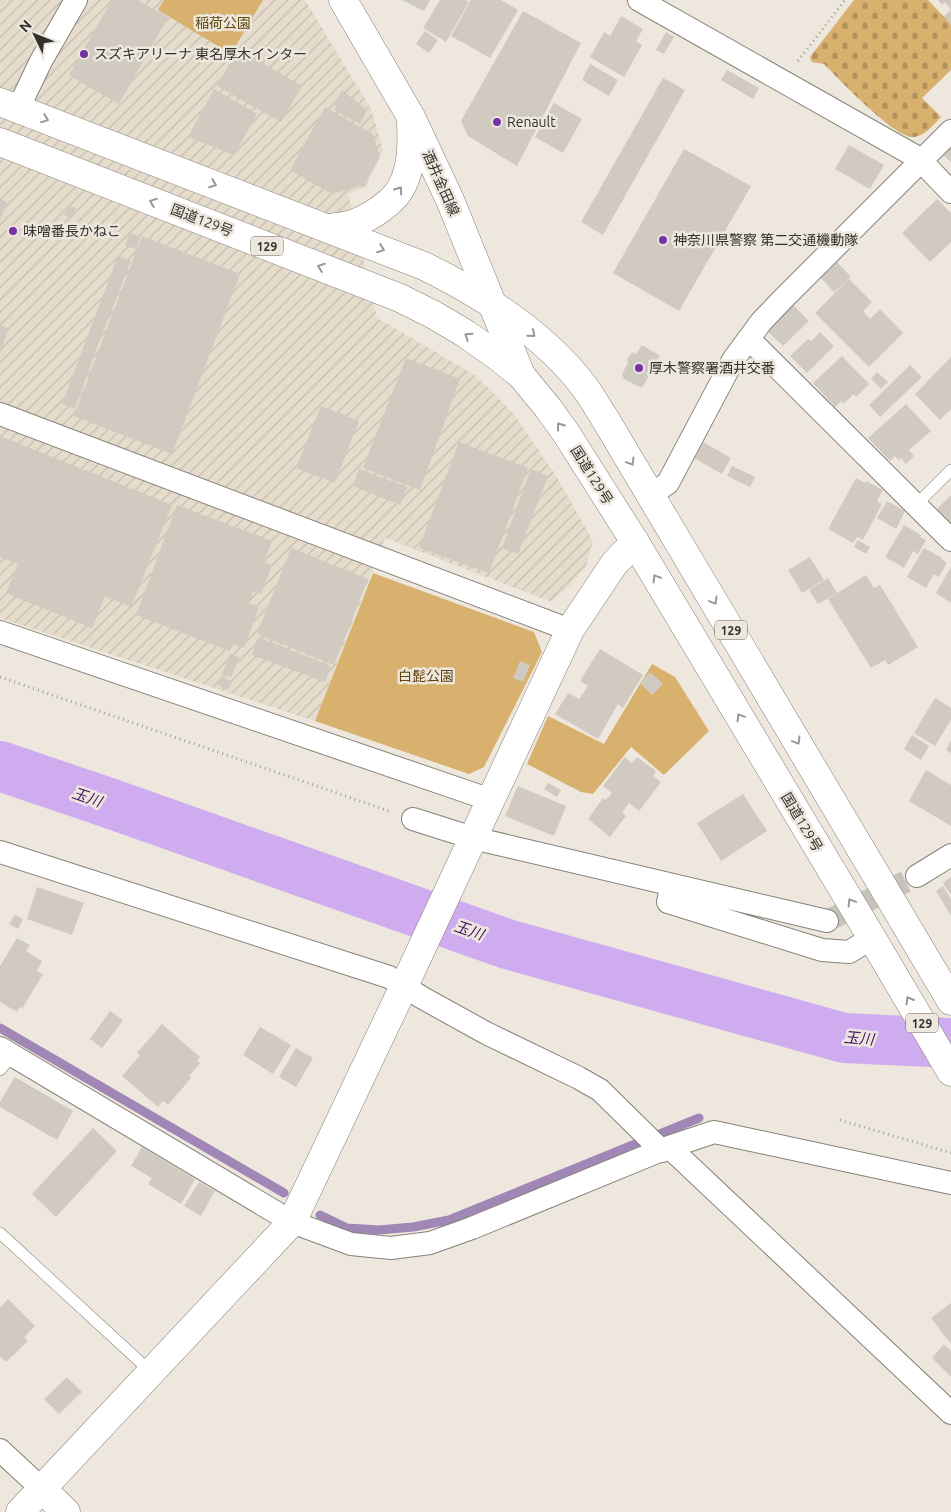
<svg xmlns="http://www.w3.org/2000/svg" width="951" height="1512" font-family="Ubuntu,'Noto Sans JP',sans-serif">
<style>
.industrial{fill:url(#industrial-furrows)}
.cemetery{fill:url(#cemetery-stones)}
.green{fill:#d8b16f}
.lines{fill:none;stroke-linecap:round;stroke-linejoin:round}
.stream{stroke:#a087b6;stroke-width:9}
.river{stroke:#cfacf0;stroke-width:50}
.building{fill:#d0cac0}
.street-tunnel{stroke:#c8c3ba;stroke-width:22;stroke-dasharray:22 11;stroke-linecap:butt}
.lane-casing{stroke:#878279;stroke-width:12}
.street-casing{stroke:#878279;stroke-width:24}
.secondary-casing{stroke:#878279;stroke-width:29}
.highway-casing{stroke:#878279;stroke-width:29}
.path{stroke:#a39f97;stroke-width:3;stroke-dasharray:1 4;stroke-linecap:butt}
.lane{stroke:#fff;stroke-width:11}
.street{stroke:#fff;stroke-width:22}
.secondary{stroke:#fff;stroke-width:28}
.highway{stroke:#fff;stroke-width:28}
.oneway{stroke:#999896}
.poi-dot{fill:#7631a5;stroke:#ede7dd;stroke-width:2}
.labels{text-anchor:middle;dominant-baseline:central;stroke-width:5;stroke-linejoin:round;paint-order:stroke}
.shield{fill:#ede7dd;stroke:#6b6862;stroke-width:1}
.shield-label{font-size:12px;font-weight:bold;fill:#33312d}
.park-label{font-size:14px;fill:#62460e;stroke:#ede7dd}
.poi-label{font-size:14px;fill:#33312d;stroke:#ede7dd;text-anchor:start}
.street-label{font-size:14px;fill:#33312d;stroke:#ede7dd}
.water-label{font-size:15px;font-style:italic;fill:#431362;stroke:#ede7dd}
</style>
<defs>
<pattern id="industrial-furrows" width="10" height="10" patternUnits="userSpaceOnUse" patternTransform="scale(1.25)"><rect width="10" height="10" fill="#e6dccc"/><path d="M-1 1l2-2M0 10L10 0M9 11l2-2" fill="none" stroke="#c6bdb0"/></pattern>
<pattern id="cemetery-stones" width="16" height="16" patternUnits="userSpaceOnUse" patternTransform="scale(1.25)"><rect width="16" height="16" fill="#d8b16f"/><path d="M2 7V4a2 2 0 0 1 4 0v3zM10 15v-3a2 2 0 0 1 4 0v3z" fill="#b0915c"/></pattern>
</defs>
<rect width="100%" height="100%" fill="#ede7dd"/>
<!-- industrial -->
<path class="industrial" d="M0,0H164L159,10L231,54L263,0H305L371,109L383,150L366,186L348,194L377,318L475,375L513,413L557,477L593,541L586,566L570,585L552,602L385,538L315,721L0,618Z"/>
<!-- cemetery -->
<path class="cemetery" d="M854,0H928L951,24V70L922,98L941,117C933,125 926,135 914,137C895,139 839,79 824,64L812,62L810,57Z"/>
<!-- green -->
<path class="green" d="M164,0H263L231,54L158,10Z
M373,573L534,632L542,652L484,767L469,774L315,721Z
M652,664L675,677L709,731L664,775L631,747L593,794L581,792L527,764L548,716L604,744Z"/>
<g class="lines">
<!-- stream -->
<path class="stream" d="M0,1028L284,1193
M320,1215L347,1228L379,1230L413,1227L449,1220L699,1118"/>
<!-- river -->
<path class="river" d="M0,766L109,803L507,944L844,1038L951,1043"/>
</g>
<!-- building -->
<path class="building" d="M112,0H137L168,17L119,104L69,75Z
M402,0H430L424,11Z
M440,0H466L469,2L446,42L423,28Z
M471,0H501L518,10L490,58L451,36Z
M938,0H951V10L945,2L942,5Z
M951,10V25L944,16Z
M523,11L581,43L517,166L468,136L461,121Z
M621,16L643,29L636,41L642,45L624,77L590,57L604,32L610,36Z
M425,31L438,40L429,53L416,44Z
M666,32L674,37L664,54L656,50Z
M238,49L302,86L281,122L217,86Z
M590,64L618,80L609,96L582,80Z
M727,70L759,88L753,99L721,80Z
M663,78L685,90L603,235L581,222Z
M214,89L257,114L234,155L188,137Z
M342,90L367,110L360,124L334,110L337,106L334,104Z
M554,103L582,119L563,153L535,137Z
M325,107L373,134L380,157L364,185L332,194L290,170Z
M849,145L884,165L870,189L835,169Z
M951,147V162L943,155Z
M684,149L751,186L679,311L613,273Z
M0,199L7,202L0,220Z
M937,199L951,213V242L930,262L902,233Z
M68,205L76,208L72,218L64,215Z
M130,233L140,237L136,249L125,245Z
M142,236L240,274L172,454L74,416Z
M118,256L131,261L97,347L75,409L62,404Z
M837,262L851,277L834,292L821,278Z
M849,279L872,302L863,311L870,319L880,309L903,333L869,367L815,313Z
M792,304L809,321L783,346L766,330Z
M0,325L9,329L0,351Z
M820,332L834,346L807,373L790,356L808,339L811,341Z
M642,345L660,356L642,388L624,379L622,374L628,363L627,359L632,352L636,354Z
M842,356L869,384L856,397L854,394L843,404L841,401L835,407L813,383Z
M951,357V409L940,420L915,394Z
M406,358L460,379L420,490L363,468Z
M910,365L922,377L880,417L869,405Z
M877,372L888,382L881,389L871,379Z
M906,404L931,431L909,450L914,456L906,464L901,458L899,460L895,456L890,461L868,438Z
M321,406L359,421L335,483L296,468Z
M0,436L172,505L131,607L105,596L92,628L6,593L18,564L0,557Z
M459,442L528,468L489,573L419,548Z
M703,442L731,458L722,474L694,458Z
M732,466L755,477L750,487L727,476Z
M359,469L407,487L400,505L353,486Z
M531,469L548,476L518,554L502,548Z
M856,478L865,483L866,481L883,490L877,501L882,504L863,540L857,537L853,543L828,529Z
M951,495V524L937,509Z
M887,501L905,511L896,529L877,518Z
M177,505L272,541L264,562L272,565L261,594L253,591L249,603L259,607L244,648L233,644L230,651L136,615Z
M904,525L921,535L920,537L926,540L918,554L913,551L904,568L885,557Z
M858,540L870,547L866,554L854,547Z
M291,548L368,579L334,665L257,634Z
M924,548L942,558L941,559L947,563L939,577L934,574L926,588L907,577Z
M810,557L824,580L802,593L788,570Z
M951,567V603L936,593Z
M866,575L874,588L880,585L918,647L888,665L885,660L871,668L828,599Z
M828,578L837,593L818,604L809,590Z
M258,637L331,666L325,682L252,655Z
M600,649L643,675L623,708L618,704L598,739L555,714L568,693L579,699L588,686L580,681Z
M230,654L239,657L231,677L222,674Z
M520,661L530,665L523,682L513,678Z
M650,672L663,684L652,695L640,683Z
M221,677L231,681L228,690L218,685Z
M935,698L951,708V720L935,746L914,733Z
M912,735L929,746L921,760L904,749Z
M951,740V753L946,750Z
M625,757L632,763L637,757L656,771L653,776L661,782L639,811L629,803L622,813L626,816L610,837L588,819L603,798L606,800L612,793L603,786Z
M926,770L951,785V826L909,801Z
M548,783L561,790L557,797L544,789Z
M518,786L566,806L554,836L505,816Z
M743,794L767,831L721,861L697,823Z
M951,877V895L943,883Z
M943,886L951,899V916L936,891Z
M37,887L84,903L72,935L27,919Z
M15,915L23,919L18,929L9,924Z
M17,938L30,945L26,951L42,961L37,971L43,974L22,1009L20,1007L17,1012L0,1002V966Z
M110,1011L123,1020L102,1048L90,1039Z
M162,1024L200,1057L197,1061L200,1063L189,1076L191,1078L168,1105L163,1101L158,1107L122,1076L140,1055L137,1053Z
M260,1027L291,1045L273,1074L243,1055Z
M296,1048L313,1058L296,1087L279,1077Z
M15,1077L73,1111L57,1140L0,1107V1102Z
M93,1128L117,1151L56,1217L32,1194Z
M142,1147L195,1179L181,1204L148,1184L152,1178L131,1166Z
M199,1182L215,1191L201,1216L184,1206Z
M8,1299L35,1326L24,1337L28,1341L6,1362L0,1356V1308Z
M951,1303V1344L931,1318Z
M944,1344L951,1351V1377L932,1358Z
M67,1377L82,1392L59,1414L44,1399Z"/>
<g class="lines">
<!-- street-tunnel -->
<path class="street-tunnel" d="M827,921L917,876"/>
<defs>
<path id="lane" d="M916,505L951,470
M0,1070L13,1055
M0,1233L151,1372"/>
<path id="street" d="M639,0L922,160L924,164L951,192
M18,109L41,61L76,0
M749,339L951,540
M0,414L570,630
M651,495L668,483L733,360L761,322L782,300L951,131
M0,632L491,800
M413,819L473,838L827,921
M0,852L389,977L421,997L486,1033L579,1078L600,1090L662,1151
M917,876L951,855
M672,885L668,902L822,950L849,952L872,938
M0,1048L292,1222L351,1244L391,1248L430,1243L472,1228L669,1147L951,1413
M669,1147L714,1132L951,1183
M0,1450L42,1489"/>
<path id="secondary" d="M343,0L411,117L450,200L521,375
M328,228C337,227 347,226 355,223C371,217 396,201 403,184C412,165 412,144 411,123
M42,1489L66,1512
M20,1512L292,1222L404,986L570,630L614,564L635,542"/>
<path id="highway" d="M0,102L424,266C483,295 543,333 583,385C591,395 597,407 604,417L951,1001
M0,142L400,298L434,315L466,334L497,356L521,375L548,408L566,433L635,542L872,938L951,1072"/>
</defs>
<!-- lane casing -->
<use href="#lane" class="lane-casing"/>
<!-- street casing -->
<use href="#street" class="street-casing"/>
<!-- secondary casing -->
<use href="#secondary" class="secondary-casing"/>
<!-- highway casing -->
<use href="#highway" class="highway-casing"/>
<!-- path -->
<path class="path" d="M798,61L845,0
M0,677L389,811
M840,1120L951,1153"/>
<!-- lane -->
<use href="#lane" class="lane"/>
<!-- street -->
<use href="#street" class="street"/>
<!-- secondary -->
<use href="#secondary" class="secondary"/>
<!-- highway -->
<use href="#highway" class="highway"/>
</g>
<!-- one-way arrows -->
<defs><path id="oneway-chevron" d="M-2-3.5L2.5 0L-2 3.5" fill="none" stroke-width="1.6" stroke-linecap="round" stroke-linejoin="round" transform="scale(1.25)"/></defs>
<g class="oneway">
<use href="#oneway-chevron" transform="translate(45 119) rotate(21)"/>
<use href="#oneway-chevron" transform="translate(213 184) rotate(21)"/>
<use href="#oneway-chevron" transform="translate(399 190) rotate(-55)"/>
<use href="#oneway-chevron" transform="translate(153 202) rotate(-159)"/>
<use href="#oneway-chevron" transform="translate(381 249) rotate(21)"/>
<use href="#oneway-chevron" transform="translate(321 267) rotate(-159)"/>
<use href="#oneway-chevron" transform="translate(532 334) rotate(41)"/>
<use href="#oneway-chevron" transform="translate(468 336) rotate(-146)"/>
<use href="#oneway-chevron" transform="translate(560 426) rotate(-126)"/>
<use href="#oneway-chevron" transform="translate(631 462) rotate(59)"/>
<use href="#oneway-chevron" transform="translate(656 578) rotate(-121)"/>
<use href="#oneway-chevron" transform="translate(714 601) rotate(59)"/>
<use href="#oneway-chevron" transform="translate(740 717) rotate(-121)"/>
<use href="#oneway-chevron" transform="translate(797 741) rotate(59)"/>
<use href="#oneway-chevron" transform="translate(851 902) rotate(-121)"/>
<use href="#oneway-chevron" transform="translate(909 1000) rotate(-120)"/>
</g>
<!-- markers -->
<g class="poi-dot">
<circle cx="84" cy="54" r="5"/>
<circle cx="497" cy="122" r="5"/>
<circle cx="13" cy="231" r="5"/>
<circle cx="663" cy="240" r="5"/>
<circle cx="639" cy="368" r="5"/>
</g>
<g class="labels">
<!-- shield labels -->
<g class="shield">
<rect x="251" y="236.5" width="32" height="19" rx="4"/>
<rect x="715" y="620.5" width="32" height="19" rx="4"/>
<rect x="906" y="1013.5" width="32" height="19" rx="4"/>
</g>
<g class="shield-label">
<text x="267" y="246">129</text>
<text x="731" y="630">129</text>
<text x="922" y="1023">129</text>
</g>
<!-- park labels -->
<g class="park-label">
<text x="223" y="23">稲荷公園</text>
<text x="426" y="676">白髭公園</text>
</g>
<!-- poi labels -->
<g class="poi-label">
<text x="94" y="54">スズキアリーナ 東名厚木インター</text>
<text x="507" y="122">Renault</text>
<text x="23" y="231">味噌番長かねこ</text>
<text x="673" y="240">神奈川県警察 第二交通機動隊</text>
<text x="649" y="368">厚木警察署酒井交番</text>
</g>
<!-- street labels -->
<g class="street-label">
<text transform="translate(441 183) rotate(66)">酒井金田線</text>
<text transform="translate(202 220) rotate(21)">国道129号</text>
<text transform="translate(592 475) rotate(58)">国道129号</text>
<text transform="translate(802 822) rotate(59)">国道129号</text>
</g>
<!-- water labels -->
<g class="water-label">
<text transform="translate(87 797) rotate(19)">玉川</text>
<text transform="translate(469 930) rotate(19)">玉川</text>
<text transform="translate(859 1038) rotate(5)">玉川</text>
</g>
</g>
<!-- north arrow -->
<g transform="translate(35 35) rotate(313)" stroke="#ede7dd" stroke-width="4" paint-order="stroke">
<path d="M0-4L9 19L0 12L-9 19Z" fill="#33312d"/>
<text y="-8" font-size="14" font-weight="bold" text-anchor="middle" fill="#33312d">N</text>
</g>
</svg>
